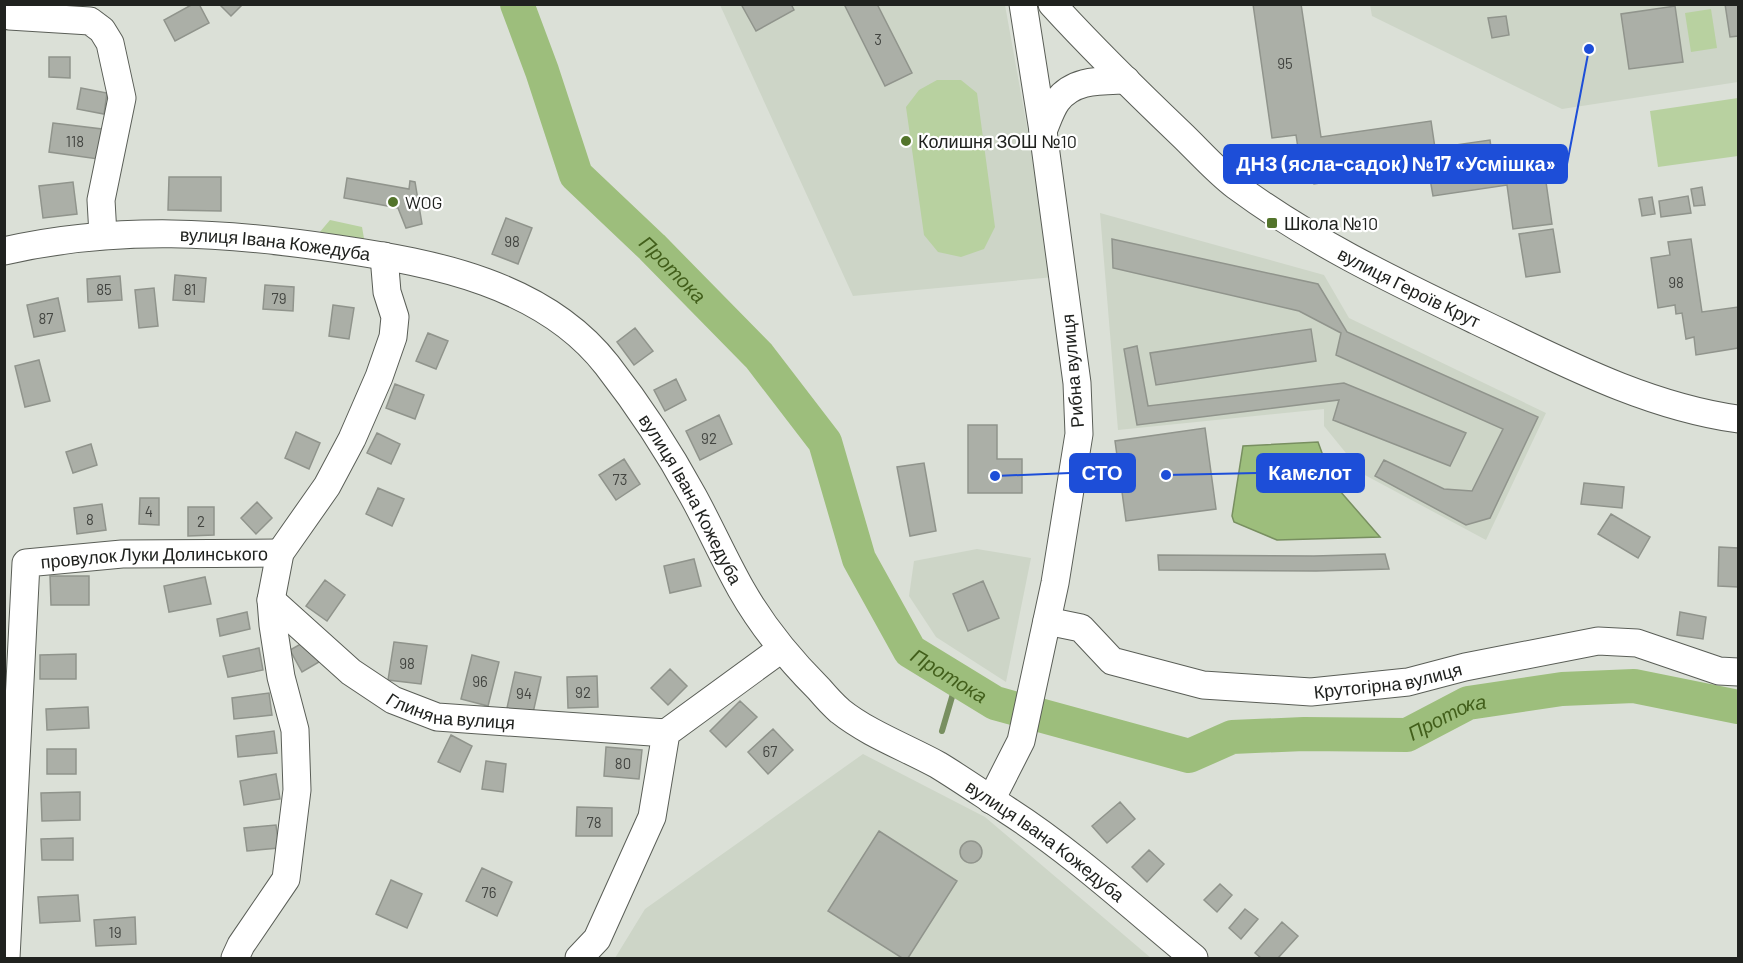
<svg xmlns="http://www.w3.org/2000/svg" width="1743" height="963" font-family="Barlow,sans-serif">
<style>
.built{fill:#cdd5c7}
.green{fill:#b8d1a0}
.water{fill:#9dbe7c;stroke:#788f60;stroke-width:1.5}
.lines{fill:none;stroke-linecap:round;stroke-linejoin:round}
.stream{stroke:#788f60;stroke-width:6}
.river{stroke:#9dbe7c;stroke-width:34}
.building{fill:#abafa7;stroke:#90948c;stroke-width:1.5}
.minor-casing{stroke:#5a5e57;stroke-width:29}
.minor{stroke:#fff;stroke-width:27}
.poi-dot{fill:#53742b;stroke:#fff;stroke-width:2}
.labels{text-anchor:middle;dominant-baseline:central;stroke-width:4.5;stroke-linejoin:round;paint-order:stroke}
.number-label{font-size:15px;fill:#434541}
.poi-label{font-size:18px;fill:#20221f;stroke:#fff;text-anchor:start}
.street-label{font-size:18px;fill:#20221f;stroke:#fff}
.water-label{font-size:20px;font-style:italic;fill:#425f1b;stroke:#fff}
.leader{fill:none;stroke:#1d4ed8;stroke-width:2}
.callout-dot{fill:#1d4ed8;stroke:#fff;stroke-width:2}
.callout{fill:#1d4ed8;stroke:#1d4ed8;stroke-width:2}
.callout-label{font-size:20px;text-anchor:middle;font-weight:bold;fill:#fff}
</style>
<rect width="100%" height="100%" fill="#dbe0d7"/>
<!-- built -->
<path class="built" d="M720,5H1005L1054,277L853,296Z
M1370,5H1738V82L1562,109L1372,16Z
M1100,213L1324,275L1349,318L1546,413L1486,540L1363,474L1324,426V409L1118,430Z
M977,549L1031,558L1006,682L936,637L909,596L914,561Z
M863,754L985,817L1151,958H615L645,909Z"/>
<!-- green -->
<path class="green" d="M1711,9L1717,48L1691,52L1685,13Z
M937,80H961L977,93L995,227L984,249L961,257L938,252L924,235L906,107L919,90Z
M1738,98V156L1658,167L1650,111Z
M330,220L362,227L365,244L319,233Z"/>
<!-- water -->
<path class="water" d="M1318,442L1333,483L1380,537L1277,540L1234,522L1232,516L1243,446Z"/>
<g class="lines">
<!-- stream -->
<path class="stream" d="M942,731L957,680"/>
<!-- river -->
<path class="river" id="s1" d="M517,4L542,71L576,175L652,247L759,356L825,442L859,559L910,651L995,703L1189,756L1232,737L1304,734L1407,735L1468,703L1562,689L1634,686L1738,707"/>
</g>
<!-- building -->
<path class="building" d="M193,4H199L209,23L175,41L164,20Z
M219,4H243L231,16Z
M741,4H791L794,10L756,31Z
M844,4H877L912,73L885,86Z
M1253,4H1301L1321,137L1431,121L1435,148L1490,140L1493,162L1527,157L1529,170L1544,168L1552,224L1513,229L1507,185L1433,196L1428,167L1314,184L1311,160L1300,161L1296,135L1272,138Z
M1725,4H1738V36L1730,37Z
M1675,6L1683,62L1629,69L1621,14Z
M1506,16L1509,35L1492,38L1488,18Z
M49,57H70V78L49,77Z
M81,88L107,93L104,114L77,109Z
M53,123L102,129L98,159L49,152Z
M169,177H221V211L168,210Z
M347,178L409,189L410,181L415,182L422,224L406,228L398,208L344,198Z
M73,182L77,214L43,218L39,186Z
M1702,187L1705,205L1694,206L1691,189Z
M1688,196L1691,213L1661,217L1659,201Z
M1652,197L1655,214L1642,216L1639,199Z
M506,218L532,228L518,264L492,254Z
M1553,229L1560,272L1526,277L1519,234Z
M1112,239L1318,284L1347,332L1538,417L1490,518L1466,525L1375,476L1384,460L1444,489L1472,491L1503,429L1336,355L1341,333L1299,311L1113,268Z
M1691,239L1702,312L1738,307V348L1696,355L1694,337L1686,339L1682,313L1676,314L1675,305L1658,308L1651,258L1670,255L1668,242Z
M175,275L206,278L204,302L173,300Z
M120,276L122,300L88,302L87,279Z
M265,285L294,287L293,311L263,309Z
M154,288L158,326L139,328L135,290Z
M58,298L65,331L34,337L27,305Z
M333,305L354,308L349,339L329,336Z
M635,328L653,351L634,365L617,342Z
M1311,329L1316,361L1156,385L1150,353Z
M428,333L448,341L436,369L416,361Z
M1137,346L1148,406L1344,383L1466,433L1450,466L1333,420L1339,400L1137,425L1124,349Z
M39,360L50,401L25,407L15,366Z
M676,379L686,400L665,411L654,390Z
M395,384L424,395L415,419L386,408Z
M719,415L732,444L700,460L686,431Z
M968,425H997V459H1022V493H968Z
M1205,428L1216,509L1126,521L1115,441Z
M296,432L320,443L309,469L285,458Z
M377,433L400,444L391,464L367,453Z
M91,444L97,465L73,473L66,452Z
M624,459L640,484L616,500L599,475Z
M924,463L936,531L910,536L897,467Z
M1584,483L1624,487L1622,508L1581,504Z
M378,488L404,499L392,526L366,514Z
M140,498H159V525L139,524Z
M257,502L272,518L256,534L241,518Z
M102,504L106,530L77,534L74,508Z
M188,507H214V535L188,536Z
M1611,514L1650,537L1638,558L1598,534Z
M1719,547L1738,548V587L1718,586Z
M1385,554L1389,569L1316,571L1159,570L1158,555L1314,556Z
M694,559L701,586L670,593L664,566Z
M50,576H89V605H51Z
M205,577L211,604L169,612L164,586Z
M325,580L345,595L327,621L306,606Z
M983,581L999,618L968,631L953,594Z
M247,612L250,629L220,636L217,619Z
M1680,612L1706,617L1703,639L1677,635Z
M306,641L319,662L302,672L290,650Z
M394,642L427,646L421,684L388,680Z
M259,648L263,670L228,677L223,656Z
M76,654V679H40V655Z
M472,655L499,662L488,706L461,699Z
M670,669L687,686L668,705L651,688Z
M515,672L541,677L533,713L507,708Z
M597,676L598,707L568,708L567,677Z
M269,693L272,715L234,719L232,698Z
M740,701L757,717L726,747L710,731Z
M88,707L89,728L47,730L46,709Z
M773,729L793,750L768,774L748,752Z
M274,731L277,753L238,757L236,736Z
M451,735L472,746L460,772L438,762Z
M606,747L642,750L639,779L604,776Z
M47,749H76V774H47Z
M486,761L506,764L503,792L482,789Z
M276,774L280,799L244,805L240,781Z
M80,792V820L42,821L41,793Z
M1120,802L1135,819L1107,843L1092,826Z
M577,807L612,808V836H576Z
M276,825L279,848L247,851L244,828Z
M879,831L957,881L908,958H902L828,911Z
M73,838V860H42L41,839Z
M960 852a11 11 0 1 1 22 0a11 11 0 1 1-22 0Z
M1149,850L1164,864L1147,882L1132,867Z
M482,868L512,882L497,916L466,901Z
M391,880L422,894L407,928L376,914Z
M1220,884L1232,895L1217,912L1204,900Z
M78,895L80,921L40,923L38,897Z
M1245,909L1258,919L1241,939L1229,928Z
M135,917L136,944L96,946L94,920Z
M1282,922L1298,936L1278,958H1261L1255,953Z"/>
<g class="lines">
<defs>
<g id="minor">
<path id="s2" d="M1052,4C1093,49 1136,91 1180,133C1198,150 1216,171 1236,186C1310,241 1394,281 1477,321C1561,361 1645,406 1738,419"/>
<path d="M9,16L90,21L102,30L110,43L122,98L101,200L103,235"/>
<path d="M1043,131C1047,122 1051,109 1057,101C1074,79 1100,81 1126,80"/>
<path id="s3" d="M4,251C119,225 224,232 339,249C434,263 544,284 607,365C639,406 668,450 693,496C710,527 724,559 741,589C762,626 789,659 819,689C825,696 832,704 840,711C869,734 905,747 938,765C961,779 984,795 1007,810C1074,853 1133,908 1194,958"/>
<path id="s4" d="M271,600L351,672L393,700L437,717L666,733"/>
<path id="s5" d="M1047,621L1081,628L1112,661L1203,685L1311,692L1408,682L1465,667L1598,641L1637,643L1719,671L1738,672"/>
<path d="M991,800L1021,741L1055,583L1079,434L1077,383L1043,131L1023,4"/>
<path id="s6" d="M6,958L26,563L122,554L280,553"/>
<path d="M235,958L241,945L286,879L297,790L295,730L281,677L273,625L271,600L280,553L327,486L352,439L379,377L393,337L395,317L387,292L384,256"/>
<path d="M579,958L597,939L652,817L666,733L781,649"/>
</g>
</defs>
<!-- minor casing -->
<use href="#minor" class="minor-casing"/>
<!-- minor -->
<use href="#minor" class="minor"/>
</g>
<!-- markers -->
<g class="poi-dot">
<circle cx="906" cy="141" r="6"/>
<circle cx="393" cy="202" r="6"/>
<rect x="1266" y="217" width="12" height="12" rx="3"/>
</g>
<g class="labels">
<!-- number labels -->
<g class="number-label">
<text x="878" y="39">3</text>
<text x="1285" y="63">95</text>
<text x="75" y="141">118</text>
<text x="512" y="241">98</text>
<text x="1676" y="282">98</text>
<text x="104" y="289">85</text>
<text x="190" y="289">81</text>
<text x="279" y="298">79</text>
<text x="46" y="318">87</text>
<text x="709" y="438">92</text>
<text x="620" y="479">73</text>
<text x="149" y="511">4</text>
<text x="90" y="519">8</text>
<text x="201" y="521">2</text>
<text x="407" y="663">98</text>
<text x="480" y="681">96</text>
<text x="583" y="692">92</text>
<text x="524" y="693">94</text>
<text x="770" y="751">67</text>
<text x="623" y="763">80</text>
<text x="594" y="822">78</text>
<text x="489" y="892">76</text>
<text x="115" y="932">19</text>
</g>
<!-- poi labels -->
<g class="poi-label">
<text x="918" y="141">Колишня ЗОШ №10</text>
<text x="405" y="202">WOG</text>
<text x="1284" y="223">Школа №10</text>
</g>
<!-- street labels -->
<g class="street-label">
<text stroke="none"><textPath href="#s3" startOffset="273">вулиця Івана Кожедуба</textPath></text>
<text stroke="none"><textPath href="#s2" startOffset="460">вулиця Героїв Крут</textPath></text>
<text transform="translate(1072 371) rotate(-95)">Рибна вулиця</text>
<text stroke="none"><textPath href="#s3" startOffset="795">вулиця Івана Кожедуба</textPath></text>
<text stroke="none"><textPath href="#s6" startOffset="524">провулок Луки Долинського</textPath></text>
<text stroke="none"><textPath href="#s5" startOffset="360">Крутогірна вулиця</textPath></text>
<text stroke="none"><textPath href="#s4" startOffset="218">Глиняна вулиця</textPath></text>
<text stroke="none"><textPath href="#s3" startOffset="1299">вулиця Івана Кожедуба</textPath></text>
</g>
<!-- water labels -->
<g class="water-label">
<text stroke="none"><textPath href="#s1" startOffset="316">Протока</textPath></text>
<text stroke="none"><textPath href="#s1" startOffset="820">Протока</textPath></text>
<text stroke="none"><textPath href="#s1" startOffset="1341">Протока</textPath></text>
</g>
</g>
<!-- callouts -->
<path class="leader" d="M1589 49L1567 164M995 476L1070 473M1166 475L1257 473"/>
<g class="callout-dot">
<circle cx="1589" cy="49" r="6"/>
<circle cx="995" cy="476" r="6"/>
<circle cx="1166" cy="475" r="6"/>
</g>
<g class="callout">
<rect x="1224" y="145" width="343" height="38" rx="6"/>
<rect x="1070" y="454" width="65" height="38" rx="6"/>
<rect x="1257" y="454" width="107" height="38" rx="6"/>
</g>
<g class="callout-label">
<text x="1396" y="171">ДНЗ (ясла-садок) №17 «Усмішка»</text>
<text x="1102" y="480">СТО</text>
<text x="1310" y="480">Камєлот</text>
</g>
<!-- border -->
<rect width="1743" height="963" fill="none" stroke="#20221f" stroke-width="12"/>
</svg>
